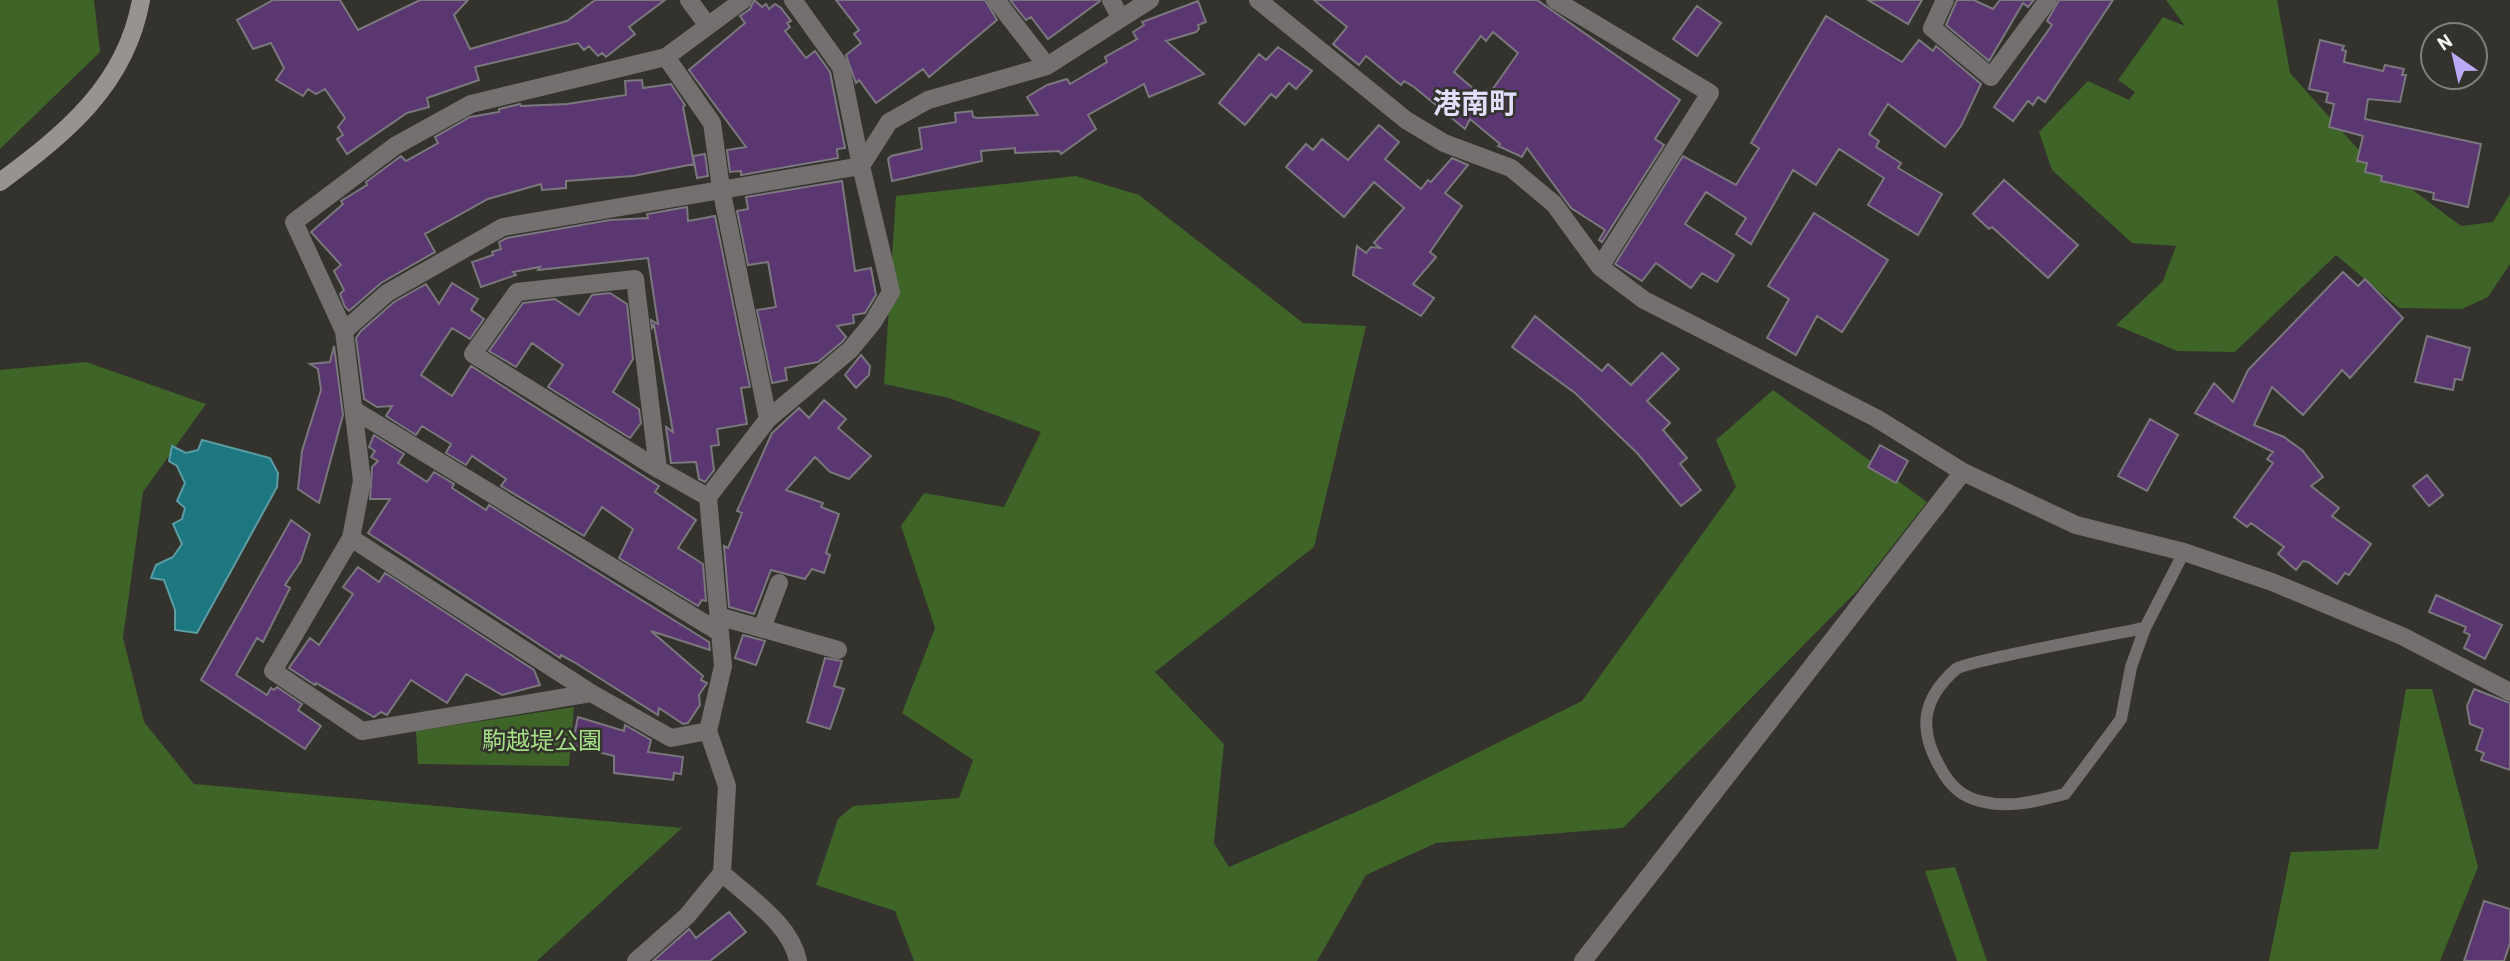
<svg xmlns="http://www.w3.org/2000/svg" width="2510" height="961" font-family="Barlow,'Noto Sans JP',sans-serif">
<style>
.green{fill:#3e6427}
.water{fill:#1c7780;stroke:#5d9ca2;stroke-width:2}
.building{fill:#5b3772;stroke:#7a777d;stroke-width:2;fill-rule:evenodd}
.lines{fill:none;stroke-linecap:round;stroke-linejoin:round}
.lane{stroke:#73706f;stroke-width:12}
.street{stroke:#73706f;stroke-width:18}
.secondary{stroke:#979391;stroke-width:18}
.labels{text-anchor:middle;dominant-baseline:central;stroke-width:5;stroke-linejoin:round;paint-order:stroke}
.park-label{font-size:24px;fill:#a5df86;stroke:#33322d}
.quarter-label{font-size:28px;font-weight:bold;fill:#e3defb;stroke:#33322d}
</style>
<rect width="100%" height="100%" fill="#33322d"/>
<!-- green -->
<path class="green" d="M0,0H94L100,52L0,149Z
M2166,0H2277L2290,73L2358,149L2461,226L2493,222L2510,194V264L2488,297L2462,309L2399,308L2336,255L2235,352L2177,351L2116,325L2163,281L2176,246L2132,243L2052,170L2039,132L2088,81L2129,100L2135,92L2118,80L2163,17L2185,26Z
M1076,176L1139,195L1303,323L1366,326L1314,547L1155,672L1224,744L1214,843L1229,867L1383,800L1582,701L1736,487L1716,440L1773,390L1927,502L1858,590L1623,828L1436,843L1366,875L1317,961H914L895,911L816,885L838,819L853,806L959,798L973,760L902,713L935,628L901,526L924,493L1004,507L1041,432L949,398L884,384L896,196Z
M86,362L206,404L143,492L123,638L144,722L194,784L682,828L537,961H0V370Z
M2406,689H2432L2478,867L2440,961H2269L2291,852L2378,849Z
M574,707L569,766L418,764L416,731Z
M1955,867L1987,961H1957L1925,871Z"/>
<!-- water -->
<path class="water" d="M202,440L270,458L278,473L277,487L197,633L175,630V610L164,580L151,578L156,565L173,557L182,544L173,524L182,519L185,508L177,501L185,483L177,466L169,461L172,446L186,453L198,450Z"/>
<!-- building -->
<path class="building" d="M273,0H340L358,30L420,0H468L454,15L470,49L567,21L595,0H665L629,27L635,34L606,57L602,53L598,56L589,46L584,50L578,43L475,67L479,80L427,98L429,107L407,113L347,154L337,139L343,135L338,127L345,118L325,89L316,94L308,89L303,96L276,80L284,68L271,43L253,49L237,20Z
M754,0L762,7L766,4L769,9L775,4L781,8L791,21L787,23L790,27L785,31L806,58L815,51L830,72L845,148L837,149L838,158L741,175V171L730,172L727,150L746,147L689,70L745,23L740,16L750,9Z
M836,0H985L997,20L929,77L923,69L876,103L859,80L856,83L846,55L861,43L854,34L859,30Z
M1010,0H1100V1L1048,39L1031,17L1026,20Z
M1314,0H1537L1680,100L1655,139L1664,145L1602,242L1599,240L1605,230L1571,208L1527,148L1522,157L1498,146L1500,144L1470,119L1465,129L1414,87L1404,81L1401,85L1366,56L1359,65L1333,44L1347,27ZM1493,32L1518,53L1490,93L1487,90L1482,96L1454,72L1481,36L1486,41Z
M1868,0H1922L1908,24Z
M1957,0H1974L1993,9L2000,0H2034L2028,7L2023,3L1989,61L1946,25Z
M2059,0H2113L2045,102L2038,97L2033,105L2028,101L2013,121L1994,107L2052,25L2047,21Z
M1198,1L1206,22L1198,25L1199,29L1196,32L1166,41L1204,74L1149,97L1144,84L1088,115L1096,129L1061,154L1059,151L1015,153V148L981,151L982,161L892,181L888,159L891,156L922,149L919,128L956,122L955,113L972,111L973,117L977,118L1038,115L1027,97L1047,85L1067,79L1070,84L1107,62L1105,57L1137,39L1133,32L1144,25L1142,22Z
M1697,6L1721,23L1697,56L1673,39Z
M1826,16L1902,62L1919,40L1933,51L1936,46L1981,84L1961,126L1945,147L1888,104L1869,134L1879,141L1876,147L1901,163L1898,168L1942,194L1918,235L1868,205L1884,178L1839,149L1816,185L1793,170L1751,244L1736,234L1746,218L1706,192L1685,224L1734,255L1717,282L1702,273L1691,288L1656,263L1642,281L1615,264L1683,156L1736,185L1759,148L1751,143Z
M2320,40L2344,46L2342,50L2346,51L2344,62L2383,71L2385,65L2404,69L2402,75H2406L2400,102L2368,99L2365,119L2481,144L2468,207L2433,199L2434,193L2381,181L2382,176L2365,172L2367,163L2357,161L2363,136L2329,127L2334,104L2326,102L2328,93L2309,89Z
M1278,47L1312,71L1296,89L1289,83L1276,98L1271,94L1245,125L1219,103L1259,54L1266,60Z
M642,80L643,88L671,84L685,105L683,107L694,164L633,176L566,181V188L542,190L541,184L488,199L425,234L435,252L381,283L349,311L345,307L340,294L344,290L334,271L341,265L311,232L343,204L341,201L367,185L366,182L401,156L406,161L438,143L435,137L470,117L499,112V109L520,104L521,106L567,104L626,95L625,81Z
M1379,125L1399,142L1385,159L1421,189L1428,180L1431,182L1452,158L1468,165L1445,193L1462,206L1430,252L1436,257L1413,284L1434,298L1421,316L1353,275L1357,246L1366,253L1371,247L1380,248L1374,243L1404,208L1374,182L1344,217L1286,167L1306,144L1313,150L1322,139L1348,160Z
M705,154L708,176L697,178L693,156Z
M2004,180L2078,245L2048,278L1992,227L1989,229L1973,214Z
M842,181L855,271L871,268L876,295L865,313L853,315L854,323L837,326L846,337L842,342L818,362L785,368L787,380L772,383L757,310L776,307L768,262L748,265L737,211L748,209L746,197Z
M687,207L688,221L715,216L750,387L741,388L747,424L717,429L719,445L711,446L714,470L705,482L699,479L696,462L671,463L666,427L673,432L654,325L652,328L651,320L658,324L648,258L538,270L540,267L513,272L516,275L481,287L472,262L493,255L492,252L501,249L499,242L507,238L610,220L648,218L647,214Z
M1814,213L1888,260L1842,332L1817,316L1796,355L1767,338L1789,299L1768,286Z
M2343,272L2358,286L2365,279L2403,318L2350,378L2342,370L2303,415L2272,387L2254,425L2284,437L2302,450L2323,477L2311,486L2339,508L2332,516L2371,544L2349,575L2345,573L2337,584L2308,562L2303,561L2296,570L2278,554L2284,547L2251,523L2247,527L2234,517L2273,463L2267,459L2273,452L2195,413L2214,383L2233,402L2248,370Z
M452,283L478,299L471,310L484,319L470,339L452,328L421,375L452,396L471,366L659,486L655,492L696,520L678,548L703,564L706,601L702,600L698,606L619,558L633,529L602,507L584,536L501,486L506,479L472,456L466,465L446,453L451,444L422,426L416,435L386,416L392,406L377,407L364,399L356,338L361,331L394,302L426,284L439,304Z
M610,293L627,304L633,359L613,392L639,409L641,423L630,438L548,387L563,365L532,343L516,367L489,351L523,303L555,299L579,315L592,295Z
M1535,316L1602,371L1608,364L1631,385L1662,353L1679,369L1647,401L1670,423L1663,430L1687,458L1680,464L1701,490L1681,506L1638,454L1575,393L1512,347Z
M2427,336L2470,348L2462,380L2455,379L2453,390L2415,382Z
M334,346L343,415L319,503L298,489L302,451L321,390L318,369L310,364L330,362Z
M861,355L870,366L869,375L856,388L845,375Z
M824,400L846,419L838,428L871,456L849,479L830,472L815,457L786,490L823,503L821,507L839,514L826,553L830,555L824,573L812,569L805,579L771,570L754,614L729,607L724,546L728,548L742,513L737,511L772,433L799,408L809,418Z
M2150,419L2178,435L2147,491L2118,476Z
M374,435L404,454L398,463L427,482L434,472L454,484L452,488L486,510L489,505L709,642L710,650L651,631L703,676L701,680L707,683L699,695L700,705L688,723L683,724L659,708L658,715L574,662L561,655L560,658L368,533L390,499H370L372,467L378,461L371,457L375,451L369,447Z
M1880,445L1908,461L1896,483L1868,467Z
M2427,475L2443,495L2429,506L2413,486Z
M291,520L310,534L301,561L285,585L290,588L263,642L257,638L236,675L267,695L271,688L274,690L277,687L302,704L298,710L321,726L305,749L201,680Z
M358,567L379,582L385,573L534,670L540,685L502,695L466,674L447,703L411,680L387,715L381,712L374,717L316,683L315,685L289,668L310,638L319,645L353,594L343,587Z
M2436,595L2502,625L2485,659L2464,648L2470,635L2464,632L2466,627L2429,612Z
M743,635L765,641L756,665L735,658Z
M825,658L842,661L834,686L844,689L830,729L807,722Z
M2474,689L2510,703V770L2481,760L2484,753L2476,750L2483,729L2470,724L2467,706Z
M578,717L624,731L625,725L651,740L648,752L683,757L681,774L674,773L673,780L614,773V756L572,745Z
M2484,901L2510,909V943L2504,961H2464Z
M729,912L746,932L710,961H653L689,929L696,938Z"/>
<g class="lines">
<!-- lane -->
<path class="lane" d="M2145,628L2131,667L2121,719L2065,794C2036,801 2010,809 1980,801C1962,797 1949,784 1941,769C1918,730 1921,700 1956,669C1967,661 2119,633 2145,628Z
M2145,628L2184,552"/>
<!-- street -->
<path class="street" d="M689,0L708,26
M996,0L1047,66
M1111,0L1120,17
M1258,0L1406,120L1444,143L1511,168L1554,204L1600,267L1644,300L1876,418L1963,472L2076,525L2184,552L2272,582L2402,636L2510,692
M1555,0L1710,93L1600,267
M1945,0L1932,28L1991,77L2048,0
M666,57L712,123L721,188L768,419
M635,279L658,469L473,354L517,292Z
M344,331L387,293L503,227L861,166L889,122L928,100L1047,66L1150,0
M354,410L719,632
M658,469L708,497
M351,538L591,693L671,738L708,731
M718,616L838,650
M762,628L779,583
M591,693L362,731L273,671L351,538L362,481L344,331L294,222L395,146L471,104L666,57L743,0
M722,873C749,898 791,924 798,961
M636,961L687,916L722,873L727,786L708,731L723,666L708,497L768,419L850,350L873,322L891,292L861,166L841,67L793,0
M1583,961L1963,472"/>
<!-- secondary -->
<path class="secondary" d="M0,182C66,133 126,85 141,0"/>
</g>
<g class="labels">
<!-- park labels -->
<g class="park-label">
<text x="542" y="739">駒越堤公園</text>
</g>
<!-- quarter labels -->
<g class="quarter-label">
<text x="1475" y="102">港南町</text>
</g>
</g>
<!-- north arrow -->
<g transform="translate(2454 56) rotate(326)"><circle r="33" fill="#33322d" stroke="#80807b" stroke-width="2"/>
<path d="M0-5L12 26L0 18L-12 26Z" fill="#baaaf6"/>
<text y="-10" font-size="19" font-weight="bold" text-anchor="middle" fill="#f4f4f0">N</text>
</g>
</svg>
